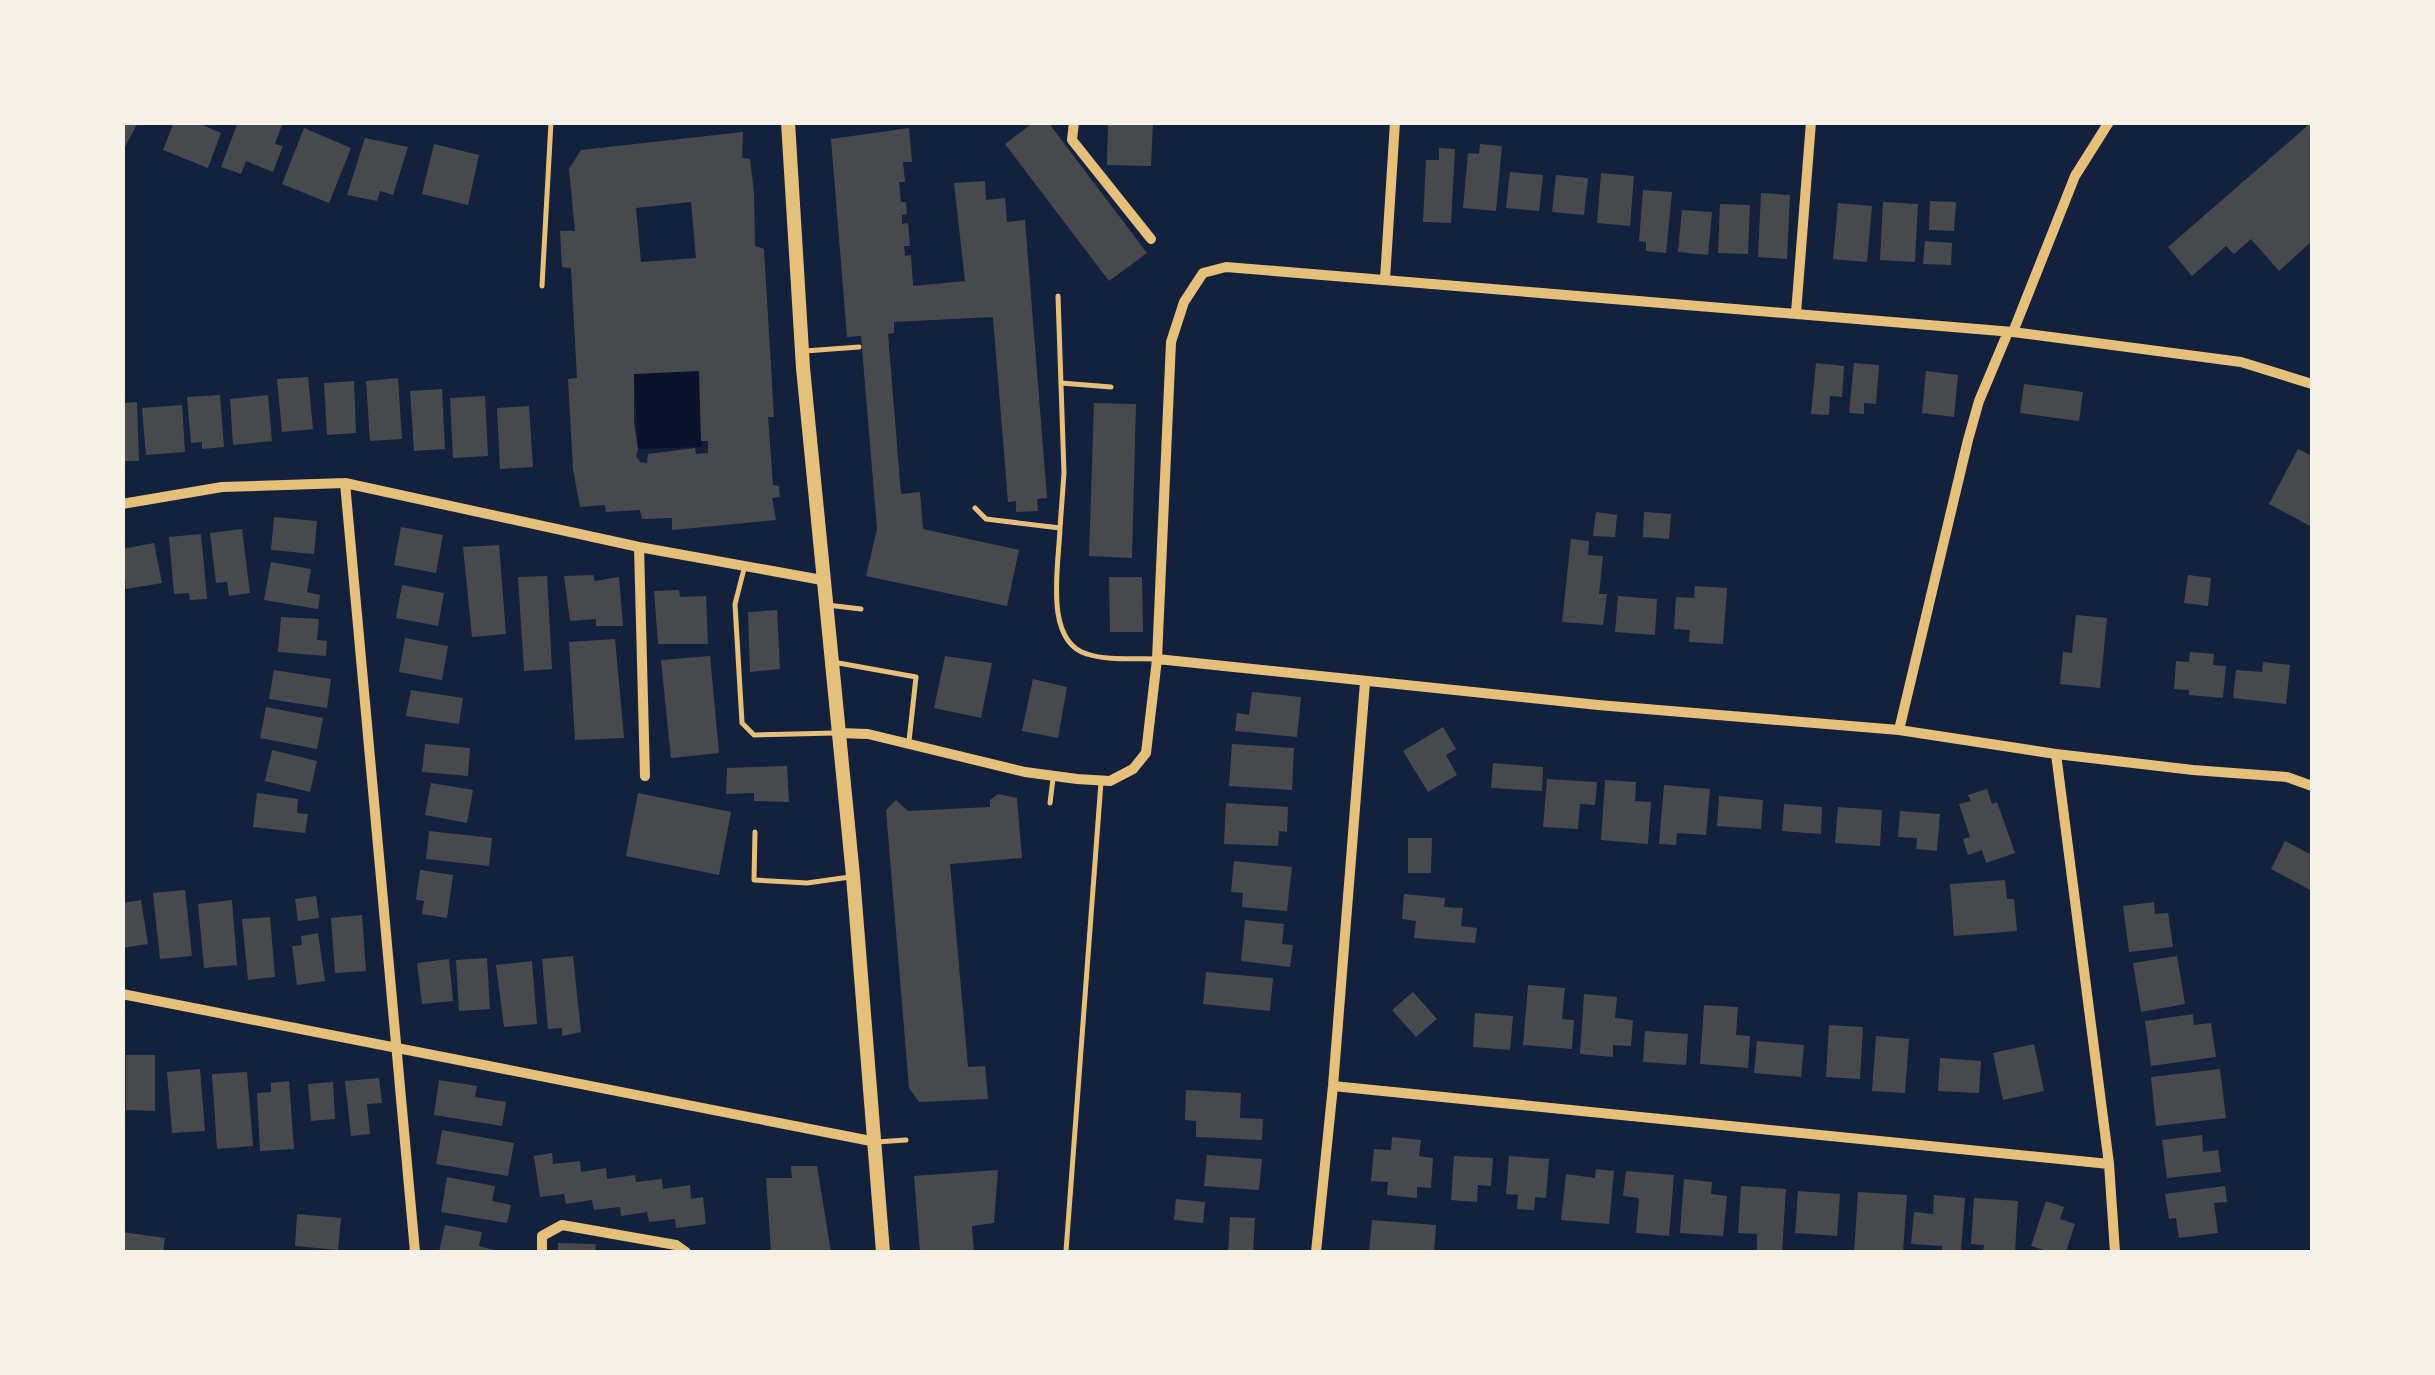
<svg xmlns="http://www.w3.org/2000/svg" width="2435" height="1375" font-family="Lato,sans-serif">
<style>
.water{fill:#0b132b}
.building{fill:#48494c;fill-rule:evenodd}
.lines{fill:none;stroke-linecap:round;stroke-linejoin:round}
.service{stroke:#e5c07b;stroke-width:5}
.minor{stroke:#e5c07b;stroke-width:10}
.tertiary{stroke:#e5c07b;stroke-width:14}
</style>
<rect width="100%" height="100%" fill="#14213d"/>
<!-- water -->
<path class="water" d="M699,371L702,447L638,449L634,374Z"/>
<!-- building -->
<path class="building" d="M122,122H138L122,153Z
M174,122H196L221,133L208,168L163,150Z
M238,122H283L275,144L283,146L273,172L246,161L241,174L221,167Z
M1034,122H1048L1147,253L1109,281L1005,144Z
M1108,122H1153L1151,166L1107,165Z
M2312,122V241L2279,271L2251,239L2234,254L2226,246L2192,276L2168,247Z
M304,128L351,148L329,203L282,184Z
M909,128L912,162H903L905,182H899L901,202H906L907,214L902,215V224L908,223L910,246H904L905,256L911,255L913,286L965,281L954,183L985,181L986,200L1005,198L1007,222L1025,220L1047,498L1037,499L1038,511L1016,512V501L1008,502L993,317L894,322V333L888,334L901,494L920,492L923,529L1019,550L1007,606L866,576L877,529L861,336L847,337L831,139Z
M743,132L742,158L750,159L754,193L755,246L764,249L774,417H768L773,485L779,486L780,497L772,498L776,520L672,530V518L642,519L640,510L606,512L605,505L580,507L573,469L568,379L577,378L571,268L562,267L560,231H575L569,169L581,150ZM691,202L696,258L641,262L636,208ZM699,371L701,441H708V453L696,454L695,448L648,454L647,463L640,462L636,456L638,449L634,423V374Z
M365,138L408,147L393,195L380,191L377,201L347,195Z
M434,144L479,155L468,205L422,194Z
M1480,144L1502,146L1496,211L1463,208L1468,153L1479,154Z
M1439,148L1455,149L1451,223L1423,222L1426,160H1439Z
M1510,172L1543,175L1539,211L1506,208Z
M1601,173L1634,176L1630,226L1597,223Z
M1556,175L1588,178L1584,215L1552,212Z
M1643,190L1672,192L1666,253L1646,251V242L1639,241Z
M1761,193L1790,195L1787,259L1758,257Z
M1930,201L1956,202L1954,231L1929,230Z
M1883,202L1918,204L1915,262L1880,260Z
M1838,203L1872,206L1867,262L1833,259Z
M1720,204L1750,205L1748,254L1718,253Z
M1682,210L1712,212L1708,255L1678,252Z
M1925,241L1952,243L1951,265L1923,264Z
M1816,363L1844,366L1842,397L1830,396L1829,415L1811,414Z
M1854,363L1879,365L1876,404L1864,403V414L1849,413Z
M1926,371L1958,375L1954,417L1922,413Z
M308,377L313,429L282,432L277,379Z
M398,378L402,439L370,441L366,381Z
M354,381L356,433L327,435L324,383Z
M2024,384L2083,392L2079,421L2020,413Z
M442,389L445,449L414,451L410,391Z
M220,395L224,447L202,449V442L191,443L187,397Z
M268,395L272,441L233,445L230,399Z
M485,396L488,456L453,458L450,398Z
M137,402L139,461H122V403Z
M1094,403L1136,404L1132,558L1089,556Z
M182,405L185,452L146,455L142,408Z
M529,406L533,467L500,469L497,408Z
M2298,449L2312,456V527L2269,504Z
M1596,512L1617,515L1615,537L1593,536Z
M1644,512L1671,514L1669,539L1643,537Z
M274,517L317,521L314,554L271,550Z
M401,527L443,535L436,573L394,565Z
M242,529L250,593L229,596L227,582L216,583L210,533Z
M201,534L207,599L190,600L189,593L174,594L169,537Z
M1571,539L1589,541L1588,555L1603,556L1599,594H1607L1603,625L1562,622Z
M154,543L162,583L126,589L122,549Z
M499,545L506,634L472,637L463,547Z
M271,562L311,569L307,592L320,595L318,609L264,600Z
M593,575L595,581L619,577L623,626H596V619L570,621L564,576Z
M2188,575L2211,578L2208,606L2184,603Z
M547,576L552,669L524,671L518,577Z
M1109,577H1142L1143,632H1110Z
M402,585L444,593L438,626L396,618Z
M1695,586L1727,588L1723,644L1689,642L1690,630L1674,629L1676,597L1694,598Z
M679,590L680,597L706,596L708,644H658L654,591Z
M1618,596L1657,599L1655,635L1615,632Z
M777,610L780,669L750,672L748,612Z
M2076,615L2107,618L2100,688L2060,684L2063,652L2072,653Z
M281,617L319,619L317,640L327,641L326,656L278,652Z
M405,638L448,646L442,680L399,672Z
M615,639L624,738L575,740L569,642Z
M2190,652L2214,654L2213,665L2226,666L2223,698L2189,695V690L2174,689L2176,661L2189,662Z
M710,656L719,753L671,758L661,660Z
M945,656L992,663L981,718L934,708Z
M2263,662L2290,665L2286,704L2233,698L2236,670L2262,672Z
M274,670L331,679L327,708L269,699Z
M1033,679L1067,687L1058,738L1022,731Z
M411,690L463,698L459,724L406,716Z
M1252,692L1301,697L1297,737L1235,731L1237,713L1249,715Z
M266,707L323,718L317,749L260,738Z
M1443,727L1456,749L1446,755L1457,775L1428,792L1403,751Z
M425,744L470,748L468,776L422,772Z
M1232,744L1294,748L1292,790L1229,786Z
M272,750L317,761L310,792L265,781Z
M1493,763L1543,767L1542,791L1491,788Z
M787,766L789,802L754,801V793L726,794L727,768Z
M1547,779L1597,782L1595,805L1580,804L1578,829L1543,827Z
M1605,780L1636,782L1635,801L1651,802L1648,844L1601,840Z
M431,783L473,790L467,823L425,815Z
M1664,785L1710,789L1706,835L1677,833L1676,845L1659,844Z
M1987,789L1992,804L1997,802L2015,853L1986,863L1982,850L1968,855L1963,839L1970,837L1959,804L1971,801L1968,795Z
M257,793L298,799L297,813L308,814L305,833L253,827Z
M638,793L731,812L719,875L626,856Z
M998,794L1017,798L1022,858L950,864L968,1067L985,1066L988,1099L919,1102L909,1088L886,810L896,800L908,811L990,807V800Z
M1719,796L1763,800L1761,829L1717,826Z
M1226,803L1288,807L1287,832L1279,831L1278,846L1224,844Z
M1784,804L1822,807L1821,834L1782,831Z
M1838,807L1882,810L1880,846L1835,843Z
M1900,811L1940,814L1937,851L1916,849L1917,838L1898,837Z
M429,831L492,838L489,866L426,859Z
M1408,838H1432L1431,873H1408Z
M2285,841L2312,855V891L2271,869Z
M1234,861L1292,867L1287,911L1242,907L1243,893L1231,892Z
M420,870L453,875L447,918L422,914L424,901L416,900Z
M2005,880L2007,899H2014L2017,931L1954,936L1950,884Z
M185,890L192,956L160,959L153,893Z
M1404,894L1445,898L1444,907L1463,908L1461,926L1477,928L1475,943L1414,938L1416,921L1402,919Z
M316,896L319,918L298,921L295,899Z
M141,900L148,944L123,948L122,903Z
M232,900L237,965L204,968L198,904Z
M2154,902L2155,914L2168,913L2173,947L2129,952L2123,906Z
M362,915L366,971L335,973L331,918Z
M270,917L275,977L248,980L242,919Z
M1245,920L1284,924L1282,944L1293,945L1290,967L1241,961Z
M318,933L325,981L297,985L292,946L302,945L301,936Z
M573,956L581,1032L562,1036V1028L548,1029L542,959Z
M2177,956L2185,1004L2141,1012L2133,963Z
M487,958L490,1009L459,1011L456,960Z
M449,959L453,1001L422,1004L417,963Z
M532,961L537,1024L504,1027L496,965Z
M1206,972L1273,978L1270,1011L1203,1004Z
M1528,985L1565,988L1562,1019L1574,1020L1572,1049L1523,1045Z
M1413,992L1437,1019L1416,1037L1392,1010Z
M1584,994L1617,997L1615,1018L1633,1020L1631,1046L1613,1045V1057L1580,1054Z
M1704,1005L1738,1007L1736,1035L1750,1036L1748,1068L1700,1064Z
M1475,1013L1513,1016L1510,1050L1473,1047Z
M2193,1014L2194,1025L2211,1023L2216,1057L2151,1066L2145,1021Z
M1829,1025L1863,1027L1860,1079L1826,1077Z
M1645,1031L1688,1034L1686,1065L1643,1062Z
M1876,1036L1909,1039L1905,1093L1872,1091Z
M1757,1041L1804,1045L1801,1077L1754,1073Z
M2034,1044L2044,1091L2003,1100L1993,1053Z
M126,1055H155V1111L126,1110Z
M1940,1058L1981,1061L1979,1093L1938,1091Z
M200,1069L205,1131L172,1133L167,1072Z
M2220,1069L2226,1118L2156,1126L2151,1077Z
M247,1072L253,1146L217,1149L212,1074Z
M379,1078L382,1103L367,1104L370,1134L351,1136L345,1081Z
M439,1080L477,1086L475,1097L506,1102L502,1126L434,1115Z
M289,1081L294,1149L260,1151L257,1093L271,1092V1083Z
M333,1082L335,1119L311,1121L308,1084Z
M1186,1090L1241,1093L1240,1118L1263,1119L1262,1140L1196,1137V1121L1185,1120Z
M442,1130L514,1143L508,1176L436,1164Z
M2202,1135L2203,1152L2218,1150L2221,1172L2167,1178L2162,1140Z
M1392,1137L1421,1140L1419,1156L1433,1158L1431,1188L1417,1187V1198L1387,1195L1388,1182L1371,1181L1374,1149L1391,1150Z
M552,1153L553,1164L580,1161L581,1172L606,1168L607,1179L635,1175L636,1182L662,1179L663,1189L690,1185L691,1199L703,1197L706,1224L676,1228L675,1219L649,1222L647,1212L621,1216L620,1207L594,1210L592,1200L566,1204L564,1194L540,1197L534,1156Z
M1207,1155L1262,1159L1259,1190L1204,1186Z
M1454,1156L1493,1158L1491,1186L1478,1185L1477,1202L1451,1200Z
M1509,1156L1549,1159L1546,1198L1535,1197L1534,1210L1517,1209L1518,1195L1506,1194Z
M791,1166H817L831,1252H771L766,1178H792Z
M1596,1169L1614,1171L1609,1224L1561,1220L1566,1174L1595,1178Z
M998,1170L994,1223L972,1226L974,1252H920L914,1176Z
M1626,1171L1674,1175L1669,1236L1636,1233L1639,1198L1623,1196Z
M447,1177L495,1186L492,1201L511,1205L507,1223L441,1212Z
M1684,1179L1712,1182L1711,1194L1727,1196L1723,1236L1680,1233Z
M1741,1186L1786,1189L1782,1252L1757,1250V1234L1738,1233Z
M2225,1186L2227,1202L2214,1203L2218,1233L2179,1238L2176,1218L2169,1219L2165,1194Z
M1798,1191L1840,1194L1837,1236L1795,1233Z
M1858,1192L1907,1195L1903,1252H1854Z
M1934,1195L1965,1198L1961,1252H1942V1246L1911,1244L1914,1212L1933,1214Z
M1974,1198L2018,1201L2015,1252H1983L1984,1245L1971,1244Z
M1176,1199L1205,1202L1203,1223L1174,1220Z
M2046,1201L2064,1207L2060,1219L2075,1224L2066,1252H2050L2031,1246Z
M297,1214L341,1218L338,1250L295,1246Z
M1230,1217L1255,1218L1253,1252H1228Z
M1372,1220L1436,1225L1434,1252H1369Z
M445,1225L482,1232L479,1246L502,1252H439Z
M122,1232L165,1238L163,1252H122Z
M558,1243L596,1244L595,1252H558Z"/>
<g class="lines">
<!-- service -->
<path class="service" d="M542,286L551,122
M805,351L859,347
M1061,383L1111,387
M975,508L986,519L1060,528L1064,473L1058,296
M1060,528C1059,564 1043,641 1087,654C1108,661 1135,658 1157,659
M744,569L735,604L742,723L754,735L835,733
M827,605L861,609
M833,662L916,677L909,741
M1050,803L1053,779
M755,832L754,880L807,883L850,877
M876,1142L906,1140
M1066,1251L1101,782"/>
<!-- minor -->
<path class="minor" d="M1074,122L1072,140L1151,239
M1385,279L1395,122
M1796,313L1811,122
M2013,332L2075,176L2109,122
M345,483L415,1252
M122,504L222,487L345,483L639,547L822,580
M639,547L645,776
M1157,659L1598,705L1899,730L2056,754L2193,770L2287,777L2312,786
M1899,730L1968,440L1979,401L2008,332
M838,733L868,734L1025,772L1077,779L1110,781L1133,769L1146,753L1157,659L1171,342L1184,302L1203,273L1226,267L2013,332L2241,362L2312,384
M2056,754L2109,1164L2115,1252
M122,994L876,1142
M1333,1086L2109,1164
M542,1252V1236L562,1225L676,1245L686,1252
M1316,1252L1333,1086L1365,682"/>
<!-- tertiary -->
<path class="tertiary" d="M788,122L803,368L853,876L883,1252"/>
</g>
<!-- border -->
<rect width="2435" height="1375" fill="none" stroke="#f6f1e7" stroke-width="250"/>
</svg>
